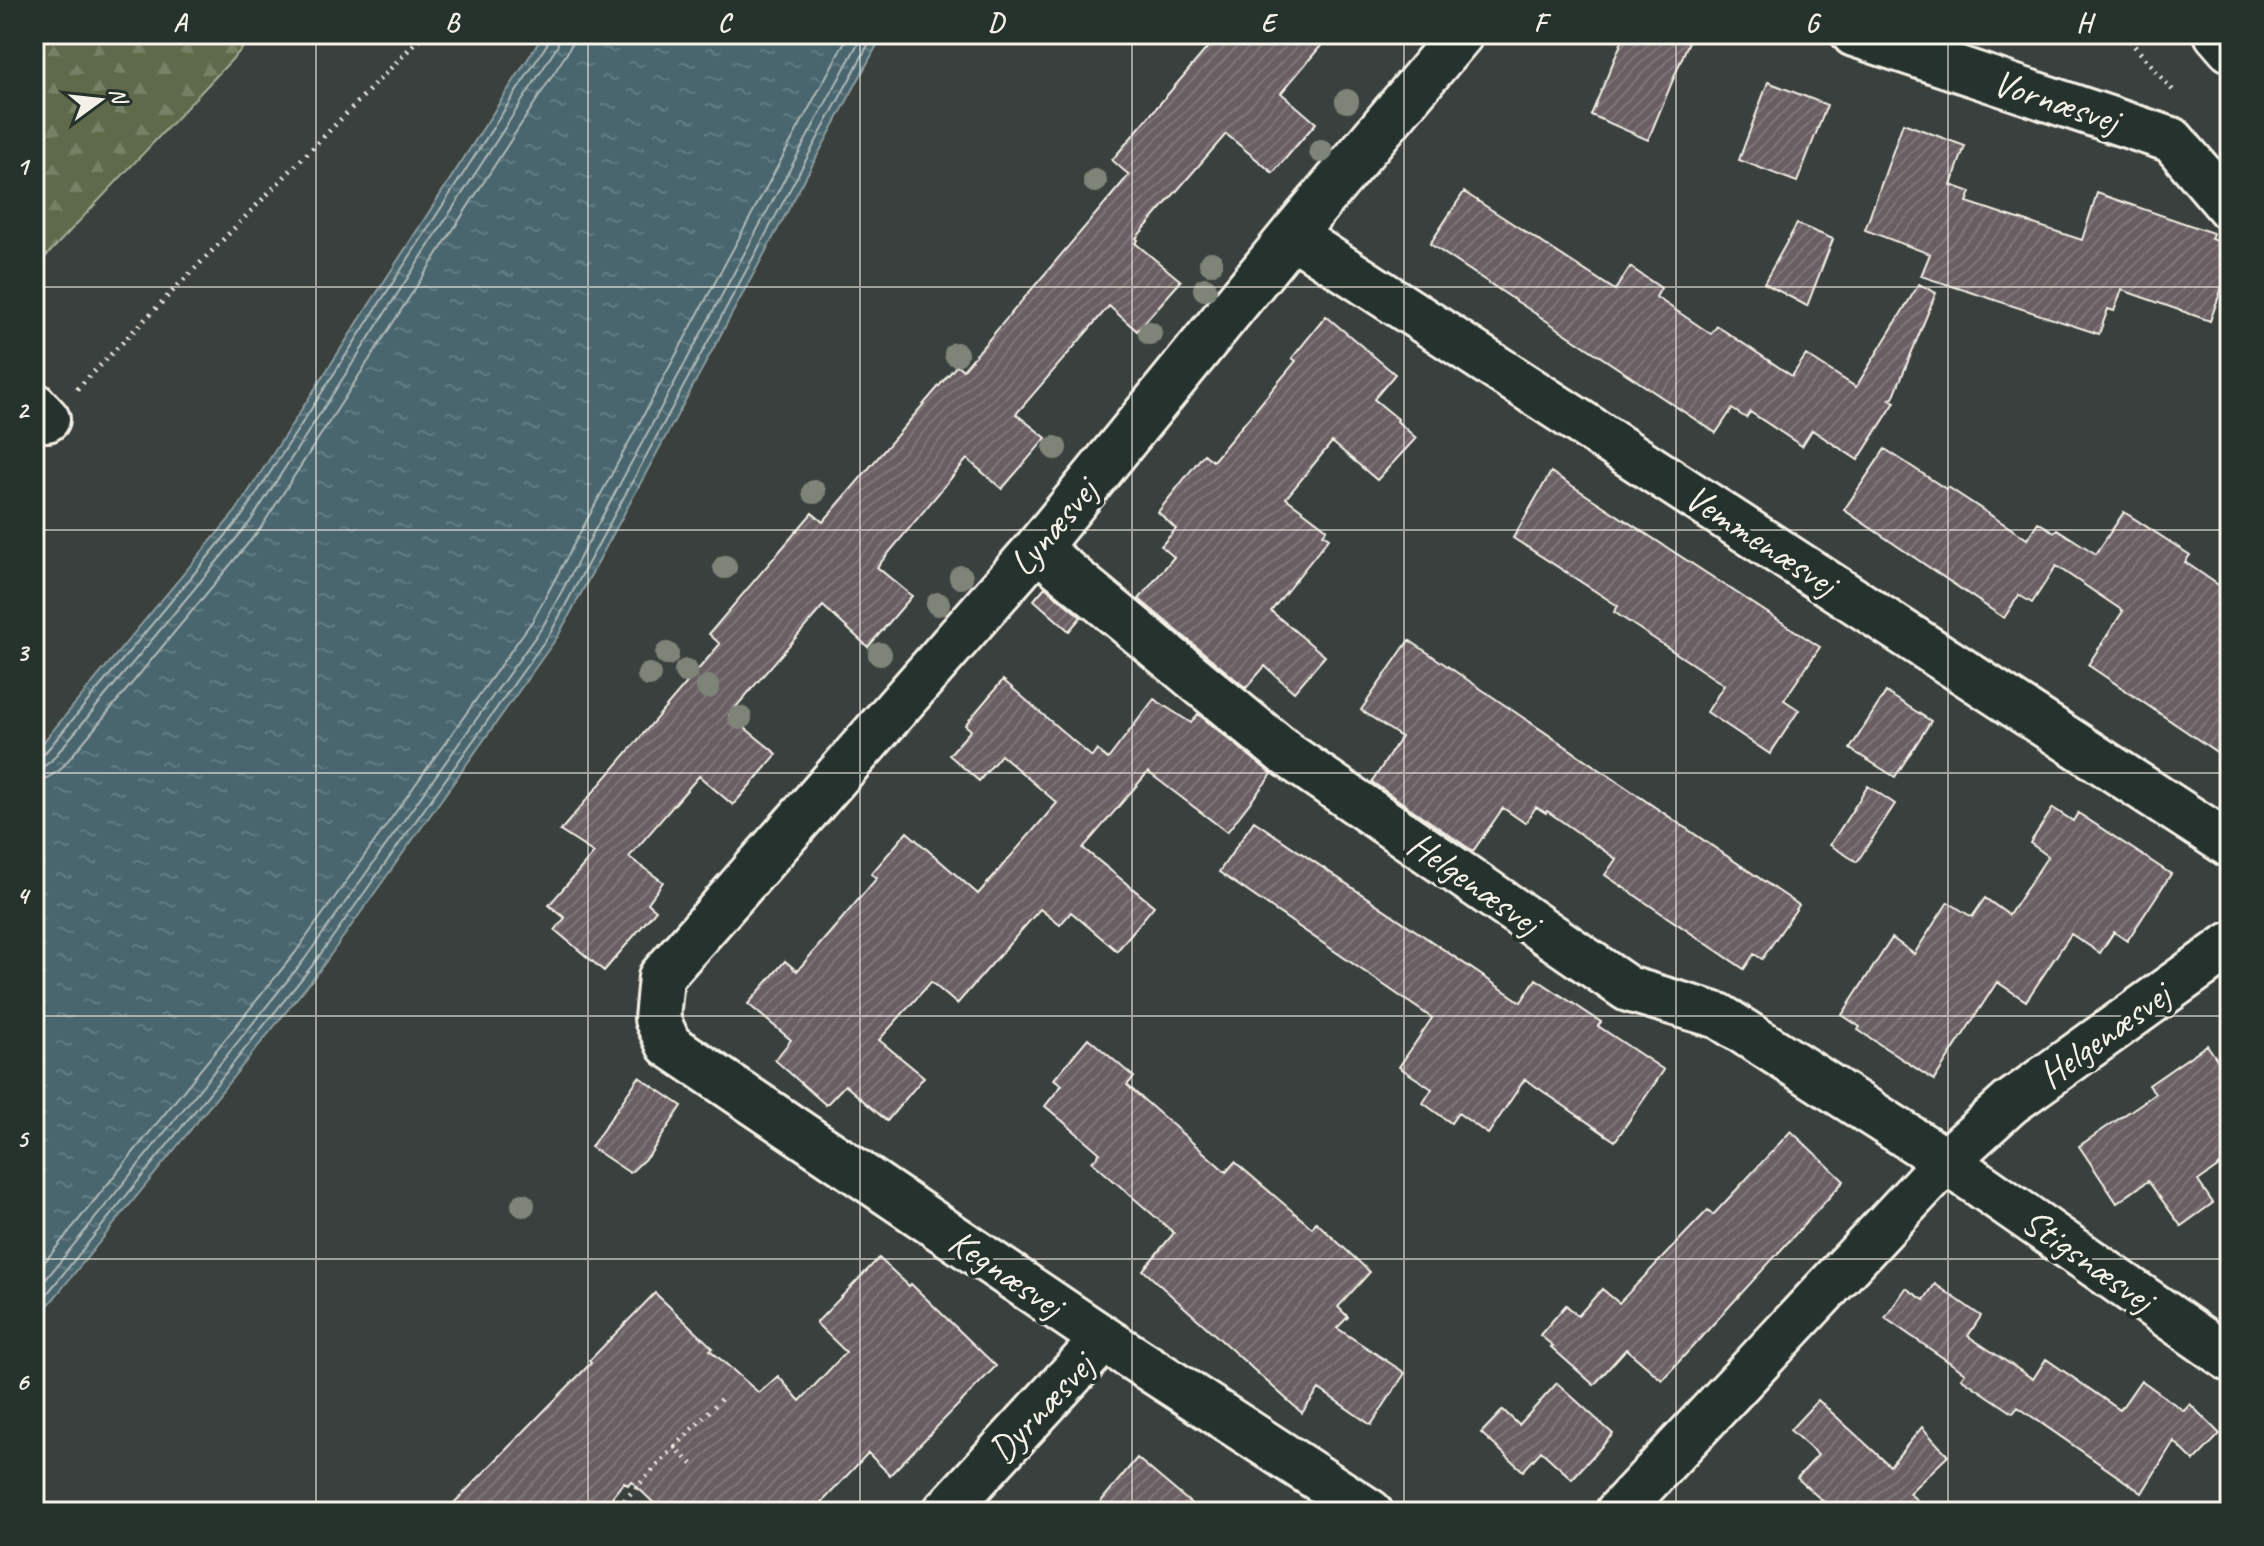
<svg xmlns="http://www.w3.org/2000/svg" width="2264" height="1546" font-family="Caveat,sans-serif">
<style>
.forest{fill:url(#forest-firs);stroke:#a9ae9a;stroke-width:2}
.water{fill:url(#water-ripples);stroke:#8d9d9f;stroke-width:2}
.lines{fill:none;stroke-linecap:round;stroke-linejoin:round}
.shore{stroke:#afb9b7;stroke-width:2}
.building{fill:url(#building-hatch);stroke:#f4f1e8;stroke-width:2}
.minor-casing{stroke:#f4f1e8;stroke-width:50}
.major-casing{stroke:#f4f1e8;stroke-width:50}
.path{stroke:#f4f1e8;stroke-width:5;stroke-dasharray:2 6;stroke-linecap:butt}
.minor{stroke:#26332d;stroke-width:44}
.major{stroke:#26332d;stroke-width:44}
.tree{fill:#7f8479}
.grid{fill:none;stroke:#f4f1e8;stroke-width:2;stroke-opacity:0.55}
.labels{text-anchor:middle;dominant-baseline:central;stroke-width:8;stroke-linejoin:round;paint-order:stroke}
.street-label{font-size:38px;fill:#f4f1e8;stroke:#26332d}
.neatline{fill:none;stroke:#f4f1e8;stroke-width:3}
.grid-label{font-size:26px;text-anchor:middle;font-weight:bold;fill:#f4f1e8}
</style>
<defs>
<pattern id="forest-firs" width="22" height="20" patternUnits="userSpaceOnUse" patternTransform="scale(2)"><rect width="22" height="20" fill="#5e6b4c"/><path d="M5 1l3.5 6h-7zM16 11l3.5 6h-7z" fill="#768166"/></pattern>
<pattern id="water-ripples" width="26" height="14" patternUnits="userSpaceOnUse" patternTransform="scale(2)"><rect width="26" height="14" fill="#48656e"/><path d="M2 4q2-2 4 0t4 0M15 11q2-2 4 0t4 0" fill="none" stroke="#637c83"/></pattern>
<pattern id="building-hatch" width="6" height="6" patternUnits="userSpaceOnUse" patternTransform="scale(2)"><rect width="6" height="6" fill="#695e63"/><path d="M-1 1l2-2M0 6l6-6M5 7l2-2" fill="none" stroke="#7f7679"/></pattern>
</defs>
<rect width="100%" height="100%" fill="#3a403d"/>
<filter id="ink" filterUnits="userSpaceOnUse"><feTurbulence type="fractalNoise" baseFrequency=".0125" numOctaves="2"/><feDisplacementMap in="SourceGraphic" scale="16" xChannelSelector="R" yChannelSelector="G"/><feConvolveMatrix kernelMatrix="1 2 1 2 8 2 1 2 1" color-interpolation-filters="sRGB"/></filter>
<g filter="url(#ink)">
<!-- forest -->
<path class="forest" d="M44,34H256L34,269V46Z"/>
<!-- water -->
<path class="water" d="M544,34H883L558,636L319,971L34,1323V753L236,511Z"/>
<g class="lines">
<!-- shore -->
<path class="shore" d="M34,758L44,754L242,516L549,41L550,34
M34,768L43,767L51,761L250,522L557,47L560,34
M34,780L47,778L60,770L260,529L567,53L572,43V34
M34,1275L295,953L533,620L849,34
M34,1294L304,960L543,626L863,34
M34,1310L312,966L551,632L874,34"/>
</g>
<!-- building -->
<path class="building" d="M1219,34H1331L1281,93L1316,123L1273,173L1226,134L1136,238L1138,240L1135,243L1181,281L1137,331L1109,306L1016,414L1046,438L1002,489L967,459L877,567L912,596L868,647L823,606L729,715L777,754L733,805L699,776L629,857L663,882L648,903L656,910L604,971L555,930L565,918L549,905L594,853L560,831L720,644L709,634L812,513L823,522L957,365L963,370L1129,175L1112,160Z
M1625,34H1692L1648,140L1591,115Z
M1768,82L1827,105L1797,182L1739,160Z
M1903,123L1965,146L1951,185L1971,192L1967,202L2082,240L2097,193L2213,233L2211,239L2230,246V265L2210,321L2122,290L2114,311L2108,309L2099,334L1921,276L1930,254L1865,230Z
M1464,192L1615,290L1630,267L1661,288L1656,297L1711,334L1717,326L1792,376L1806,355L1856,387L1919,284L1936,293L1893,398L1890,399L1895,402L1858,460L1812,430L1802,446L1750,412L1746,418L1732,409L1716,433L1430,244Z
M1797,224L1833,239L1807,306L1764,283Z
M1326,316L1395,374L1374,399L1398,419L1397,421L1416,438L1377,480L1332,442L1286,498L1327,529L1323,534L1329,538L1271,611L1325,656L1294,692L1265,666L1246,688L1139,599L1174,557L1161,546L1176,529L1158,512L1204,454L1213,461L1296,361L1292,358Z
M1885,449L1946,489L1948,487L2027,539L2038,522L2054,532L2057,529L2096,554L2124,512L2190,555L2185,562L2230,593V761L2088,665L2123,611L2056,566L2032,603L2019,595L2004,618L1844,510Z
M1551,472L1820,647L1784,700L1799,710L1770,754L1707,712L1724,685L1614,612L1618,606L1513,538Z
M1045,587L1081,617L1069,631L1034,600Z
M1409,640L1799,905L1762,959L1754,954L1744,969L1605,875L1616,859L1547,811L1546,813L1536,807L1525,823L1503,808L1473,851L1372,782L1401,737L1361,710Z
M1003,680L1092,757L1097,750L1108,759L1154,699L1191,723L1198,714L1272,774L1227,832L1148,772L1083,848L1154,906L1117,951L1071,912L1060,925L1040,909L957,1004L931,982L879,1040L924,1077L887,1121L845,1085L826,1105L775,1060L791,1040L748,1004L785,961L797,971L877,878L871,874L907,832L978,894L1057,803L1001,755L979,781L949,755L971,730L965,725Z
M1886,692L1931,721L1895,777L1850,749Z
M1868,786L1895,804L1857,862L1830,845Z
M2053,808L2073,821L2078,813L2171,874L2127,941L2114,932L2100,953L2071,934L2026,1001L1997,982L1934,1080L1858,1030L1860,1027L1842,1015L1892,938L1914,954L1948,902L1972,917L1985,898L2009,915L2048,856L2030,843Z
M1254,821L1521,1002L1536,979L1601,1022L1598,1026L1664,1070L1615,1141L1525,1079L1488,1134L1458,1113L1451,1123L1423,1103L1432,1089L1399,1067L1432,1018L1219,872Z
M1088,1038L1134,1077L1127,1085L1226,1172L1235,1162L1312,1228L1316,1222L1370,1272L1338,1307L1348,1317L1337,1328L1405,1373L1371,1425L1319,1389L1302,1413L1143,1270L1174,1233L1092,1162L1100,1153L1045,1106L1062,1085L1054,1079Z
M2207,1045L2230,1078V1158L2198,1181L2213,1203L2181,1226L2148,1181L2117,1203L2079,1146L2155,1094L2149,1085Z
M639,1077L682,1106L650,1154L630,1173L591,1147Z
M1791,1131L1844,1181L1662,1380L1626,1349L1594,1385L1551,1347L1553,1346L1540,1335L1566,1305L1578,1316L1602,1289L1619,1303L1708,1210L1713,1215Z
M879,1258L909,1286L911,1284L996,1366L890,1475L868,1453L813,1512H663L631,1481L628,1485L624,1482L600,1512H445L591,1363L589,1361L655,1293L713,1348L710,1350L759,1393L778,1376L800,1401L846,1352L816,1323Z
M1935,1284L1981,1316L1968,1336L2033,1379L2046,1359L2120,1410L2141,1380L2184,1411L2190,1404L2220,1434L2194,1461L2174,1441L2142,1493L2018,1407L2013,1413L1961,1378L1965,1373L1885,1318L1906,1288L1924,1300Z
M1557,1383L1613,1434L1572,1479L1541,1451L1523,1471L1481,1433L1503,1410L1519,1425Z
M1818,1400L1890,1466L1922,1427L1948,1456L1909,1493L1930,1512H1835L1797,1478L1818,1455L1790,1430Z
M1137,1458L1201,1512H1092Z"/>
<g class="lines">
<defs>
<path id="minor" d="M1854,34L2172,140L2230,208
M1292,235L2230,845
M34,405L47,419
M1037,548L1285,753L1628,989L1719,1016L1946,1161L2230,1359
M945,1512L1104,1339
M1370,1512L1104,1339L669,1045L657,1019L661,977L1037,548L1292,235L1461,34
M1618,1512L1946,1161L2010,1103L2230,945"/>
<path id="major" d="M2217,34L2230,49"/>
</defs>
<!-- minor casing -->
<use href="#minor" class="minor-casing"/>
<!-- major casing -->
<use href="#major" class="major-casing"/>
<!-- path -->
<path class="path" d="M2124,34L2176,94
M77,389L424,34
M675,1447L721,1399
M613,1512L675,1447L692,1464"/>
<!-- minor -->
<use href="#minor" class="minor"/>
<!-- major -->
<use href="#major" class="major"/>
</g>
<!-- trees -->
<g class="tree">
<circle cx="1347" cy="101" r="12"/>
<circle cx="1321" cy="151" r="12"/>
<circle cx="1095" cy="181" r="12"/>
<circle cx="1211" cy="263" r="12"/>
<circle cx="1205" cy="289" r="12"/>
<circle cx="1150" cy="333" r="12"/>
<circle cx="956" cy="354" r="12"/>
<circle cx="1055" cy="448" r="12"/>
<circle cx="814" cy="492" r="12"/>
<circle cx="725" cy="567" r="12"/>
<circle cx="961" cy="577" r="12"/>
<circle cx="938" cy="604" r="12"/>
<circle cx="667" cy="654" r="12"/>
<circle cx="880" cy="654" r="12"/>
<circle cx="686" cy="671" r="12"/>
<circle cx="649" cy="675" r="12"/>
<circle cx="708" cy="687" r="12"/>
<circle cx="740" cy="718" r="12"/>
<circle cx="523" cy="1205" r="12"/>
</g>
</g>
<!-- grid -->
<path class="grid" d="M316,34V1512M588,34V1512M860,34V1512M1132,34V1512M1404,34V1512M1676,34V1512M1948,34V1512M34,287H2230M34,530H2230M34,773H2230M34,1016H2230M34,1259H2230"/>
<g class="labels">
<!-- street labels -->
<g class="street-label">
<text transform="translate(2056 101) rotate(18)">Vornæsvej</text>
<text transform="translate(1053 527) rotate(-50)">Lynæsvej</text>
<text transform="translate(1761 540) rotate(33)">Vemmenæsvej</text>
<text transform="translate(1474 883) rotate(35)">Helgenæsvej</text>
<text transform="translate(2104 1035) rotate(-36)">Helgenæsvej</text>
<text transform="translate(2088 1260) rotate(35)">Stigsnæsvej</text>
<text transform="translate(1006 1273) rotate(34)">Kegnæsvej</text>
<text transform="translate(1041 1408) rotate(-47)">Dyrnæsvej</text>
</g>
</g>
<!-- margin -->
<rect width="2264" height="1546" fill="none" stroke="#26332d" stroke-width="88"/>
<!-- north arrow -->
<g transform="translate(100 100) rotate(75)" stroke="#26332d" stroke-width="6" paint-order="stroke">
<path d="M0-6L14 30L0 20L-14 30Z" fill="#f4f1e8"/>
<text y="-12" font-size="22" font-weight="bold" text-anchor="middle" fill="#f4f1e8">N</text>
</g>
<rect x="44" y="44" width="2176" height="1458" class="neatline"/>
<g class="grid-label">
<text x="180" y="31">A</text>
<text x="452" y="31">B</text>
<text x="724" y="31">C</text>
<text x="996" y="31">D</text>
<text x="1268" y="31">E</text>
<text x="1540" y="31">F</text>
<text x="1812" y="31">G</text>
<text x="2084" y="31">H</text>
<text x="22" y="175">1</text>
<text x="22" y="418">2</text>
<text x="22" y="661">3</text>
<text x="22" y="904">4</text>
<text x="22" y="1147">5</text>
<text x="22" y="1390">6</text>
</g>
</svg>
